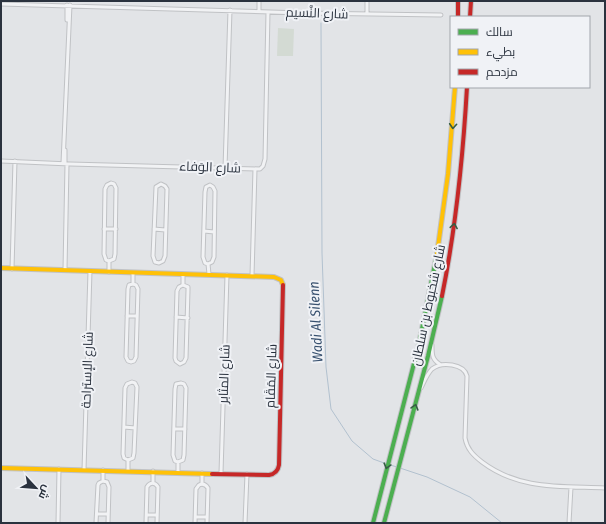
<svg xmlns="http://www.w3.org/2000/svg" width="606" height="524" font-family="'Fira Sans Condensed',Cairo,sans-serif">
<style>
.garden{fill:#d3dad3}
.lines{fill:none;stroke-linecap:round;stroke-linejoin:round}
.stream{stroke:#b2c1cf;stroke-width:1}
.street-casing{stroke:#c0c2c5;stroke-width:5}
.fast-casing{stroke:#c0c2c5;stroke-width:6}
.slow-casing{stroke:#c0c2c5;stroke-width:6}
.jam-casing{stroke:#c0c2c5;stroke-width:6}
.street{stroke:#f1f2f4;stroke-width:3}
.fast{stroke:#4caf50;stroke-width:4}
.slow{stroke:#ffc107;stroke-width:4}
.jam{stroke:#c62828;stroke-width:4}
.oneway{stroke:#365e44}
.labels{text-anchor:middle;dominant-baseline:central;stroke-width:4;stroke-linejoin:round;paint-order:stroke}
.street-label{font-size:13px;fill:#2a323e;stroke:#f0f2f6}
.water-label{font-size:14px;font-style:italic;fill:#38516f;stroke:#f0f2f6}
</style>
<rect width="100%" height="100%" fill="#e2e4e7"/>
<!-- garden -->
<path class="garden" d="M278,28L294,29L293,56H277Z"/>
<g class="lines">
<!-- stream -->
<path class="stream" d="M321,23L322,253L326,367L331,409L352,441L373,459L387,464
M390,465L397,467
M400,468L427,477L470,497L502,523"/>
<defs>
<path id="street" d="M1,4L303,13L441,15
M259,11V1
M367,14V1
M67,20V5
M65,150V163
M1,161L70,164L260,169L263,166L265,159L268,12
M63,163L70,5
M225,168L230,10
M111,183L114,184L116,188L115,254L114,259L109,261L106,260L104,254L105,189L107,185Z
M161,184L165,186L167,189L165,256L163,261L159,263L155,262L153,256L156,187Z
M210,185L213,187L215,191L214,257L212,262L208,264L205,263L203,257L205,192L206,187Z
M104,229H116
M154,229L165,230
M204,231L214,232
M208,264L209,274
M12,269L15,161
M65,270L67,164
M109,272V261
M252,276L255,169
M133,284L136,285L138,289L136,357L134,361L131,362L128,361L126,357L128,289L129,285Z
M133,284V273
M183,285L188,287V290L186,358L184,362L180,364L176,361L175,358L177,291L179,287Z
M183,285V274
M127,316H137
M176,317L188,318
M432,345C432,355 432,360 441,365
M132,382L135,383L137,387L134,453L133,458L128,460L124,458L123,454L125,388L127,384Z
M181,383L184,384L186,388L184,455L183,460L178,462L175,461L173,455L175,389L176,384Z
M421,388C424,382 427,374 432,369C442,361 464,364 467,376L465,438C467,449 473,455 482,462C519,490 561,486 605,488
M124,427L135,428
M174,429H185
M84,470L90,271
M128,471V460
M178,472V462
M221,473L227,275
M103,481V470
M153,483V471
M202,484V473
M97,514H108
M147,515H157
M196,517H207
M58,523L59,469
M96,523L98,485L99,483L103,481L107,482L109,487L108,523
M146,523L147,487C150,482 155,482 158,487L157,523
M195,523L196,489L199,485C203,483 206,485 208,488L207,523
M245,523L247,474
M569,523L571,487"/>
<path id="fast" d="M373,523L419,344L437,254
M384,523L428,356L442,296"/>
<path id="slow" d="M437,254L448,174L455,87
M1,268L274,277L281,280L283,285
M1,468L212,474"/>
<path id="jam" d="M458,1V17
M470,17L471,1
M442,296C456,227 463,157 467,87
M212,474L269,475C275,474 278,471 279,465L283,285"/>
</defs>
<!-- street casing -->
<use href="#street" class="street-casing"/>
<!-- fast casing -->
<use href="#fast" class="fast-casing"/>
<!-- slow casing -->
<use href="#slow" class="slow-casing"/>
<!-- jam casing -->
<use href="#jam" class="jam-casing"/>
<!-- street -->
<use href="#street" class="street"/>
<!-- fast -->
<use href="#fast" class="fast"/>
<!-- slow -->
<use href="#slow" class="slow"/>
<!-- jam -->
<use href="#jam" class="jam"/>
</g>
<!-- one-way arrows -->
<defs><path id="oneway-chevron" d="M-2-3.5L2.5 0L-2 3.5" fill="none" stroke-width="1.6" stroke-linecap="round" stroke-linejoin="round"/></defs>
<g class="oneway">
<use href="#oneway-chevron" transform="translate(453 126) rotate(94)"/>
<use href="#oneway-chevron" transform="translate(454 226) rotate(-81)"/>
<use href="#oneway-chevron" transform="translate(415 407) rotate(-74)"/>
<use href="#oneway-chevron" transform="translate(387 466) rotate(105)"/>
</g>
<g class="labels">
<!-- street labels -->
<g class="street-label">
<text transform="translate(317 13) rotate(2)">شارع النَّسيم</text>
<text transform="translate(210 167) rotate(2)">شارع الوَفاء</text>
<text transform="translate(428 305) rotate(-78)">شارع شخبوط بن سلطان</text>
<text transform="translate(87 370) rotate(-88)">شارع الإستراحة</text>
<text transform="translate(224 374) rotate(-88)">شارع المثابر</text>
<text transform="translate(271 376) rotate(-88)">شارع المَقَام</text>
</g>
<!-- water labels -->
<g class="water-label">
<text transform="translate(316 322) rotate(-93)">Wadi Al Silenn</text>
</g>
</g>
<!-- border -->
<rect width="606" height="524" fill="none" stroke="#2a323e" stroke-width="4"/>
<!-- legend -->
<rect x="450" y="16" width="140" height="72" fill="#f0f2f6" stroke="#a1a5ac"/>
<rect x="458" y="29" width="20" height="6" fill="#4caf50" stroke="#a1a5ac"/>
<text x="486" y="36" font-size="12" fill="#2a323e">سالك</text>
<rect x="458" y="49" width="20" height="6" fill="#ffc107" stroke="#a1a5ac"/>
<text x="486" y="56" font-size="12" fill="#2a323e">بطيء</text>
<rect x="458" y="69" width="20" height="6" fill="#c62828" stroke="#a1a5ac"/>
<text x="486" y="76" font-size="12" fill="#2a323e">مزدحم</text>
<!-- north arrow -->
<g transform="translate(36 488) rotate(116)" stroke="#f0f2f6" stroke-width="3" paint-order="stroke">
<path d="M0-3L7 15L0 10L-7 15Z" fill="#2a323e"/>
<text y="-6" font-size="11" font-weight="bold" text-anchor="middle" fill="#2a323e">ش</text>
</g>
</svg>
